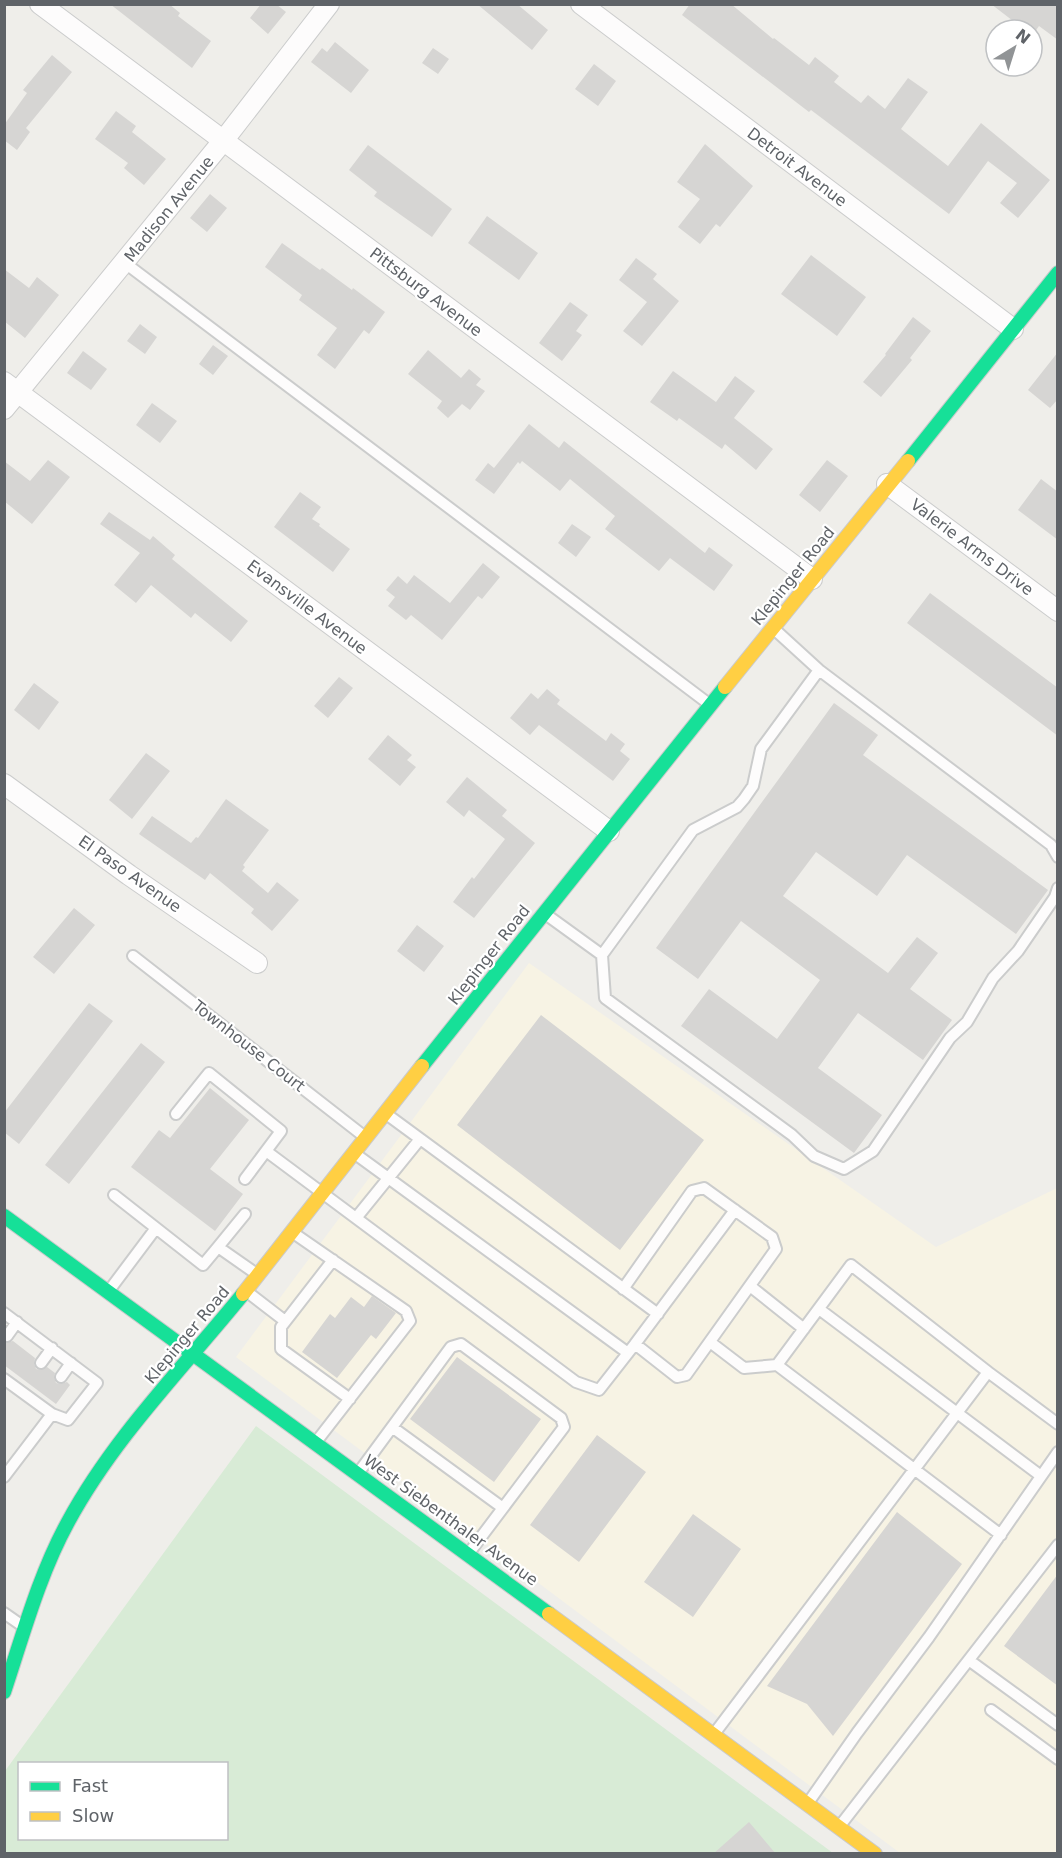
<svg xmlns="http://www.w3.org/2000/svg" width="1062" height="1858" font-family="'DejaVu Sans',sans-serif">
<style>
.commercial{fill:#f7f3e4}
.green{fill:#d8ebd6;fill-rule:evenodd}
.building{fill:#d6d5d3}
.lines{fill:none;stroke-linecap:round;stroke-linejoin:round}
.lane-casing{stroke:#cbcccc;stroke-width:14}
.street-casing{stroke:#cbcccc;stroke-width:22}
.fast-casing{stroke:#cacacb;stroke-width:16}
.slow-casing{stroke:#cacacb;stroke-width:16}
.lane{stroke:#fdfcfc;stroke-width:10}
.street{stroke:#fdfcfc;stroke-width:20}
.fast{stroke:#16e098;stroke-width:14}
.slow{stroke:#ffcf43;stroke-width:14}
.labels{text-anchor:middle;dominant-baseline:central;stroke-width:4.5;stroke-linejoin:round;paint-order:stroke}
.street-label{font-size:16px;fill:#5f6368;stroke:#fff}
</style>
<rect width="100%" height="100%" fill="#efeeea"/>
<!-- commercial -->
<path class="commercial" d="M529,963L936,1247L1057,1188V1853H900L236,1357Z"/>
<!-- green -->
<path class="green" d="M256,1426L833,1853L5,1854V1771ZM20,1764H226V1838H20Z"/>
<!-- building -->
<path class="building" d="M110,4H169L180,13L178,16L211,41L192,68Z
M261,4H276L286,12L268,34L250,18Z
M477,4H517L548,30L532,50Z
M690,4H731L773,39L774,38L809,65L815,57L839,76L834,82L861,103L868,95L885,109L908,78L928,92L901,129L948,166L981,123L1050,180L1018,218L1000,203L1017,183L988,161L949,214L811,110L809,112L682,15Z
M991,4H1058V40L1039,26L1032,36V30H1025Z
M335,42L369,70L351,93L311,62L322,48L327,52Z
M433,48L449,59L438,74L422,63Z
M52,55L72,72L26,128L30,132L17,150L4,140V125L27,93L23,90Z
M594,64L616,81L598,106L575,89Z
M116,111L136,126L132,132L166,159L144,185L124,168L128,163L95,139Z
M705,144L753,186L720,227L716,224L700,244L678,227L700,199L677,182Z
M368,145L452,209L432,237L374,196L377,192L349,170Z
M210,194L227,208L207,232L190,218Z
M487,216L538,253L519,280L468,243Z
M282,243L320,270L322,268L352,290L353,288L385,312L369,334L364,330L335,369L317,355L337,328L299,300L302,295L265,267Z
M811,255L866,297L837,336L781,294Z
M636,258L657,274L653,279L679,301L642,346L623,331L647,302L619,280Z
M4,269L29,288L37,277L59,295L25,338L4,321Z
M570,302L588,315L576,331L582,335L562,361L539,343Z
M913,317L931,331L910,358L912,360L881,397L863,382L886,355L885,354Z
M140,324L157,337L145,354L127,341Z
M213,345L228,356L213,375L199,364Z
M428,350L461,378L469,369L481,379L476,385L485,391L470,410L462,404L448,418L437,408L442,401L408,374Z
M83,351L107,369L91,390L67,373Z
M1058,352V399L1050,408L1028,390Z
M673,371L716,402L735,376L755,391L734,418L773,449L756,470L725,444L722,449L679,418L677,421L650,402Z
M152,403L177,421L160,443L136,425Z
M529,424L559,448L564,441L705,553L709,547L733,565L714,591L670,558L659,571L605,529L615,516L570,479L560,491L522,461L520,464L518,462L494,494L475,480L488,463L494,468Z
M48,460L70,477L32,524L4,501V461L30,481Z
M827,460L848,476L820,512L799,495Z
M1041,479L1058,492V540L1018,510Z
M300,492L321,507L312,519L320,524L319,526L350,549L333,572L274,527Z
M109,512L150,540L153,536L175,555L172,559L248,621L231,642L195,613L191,618L151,585L136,603L114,585L140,553L100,524Z
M572,524L591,537L576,557L558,543Z
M483,563L500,577L482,599L478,596L442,640L411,615L406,620L388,606L395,597L386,590L398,576L407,584L414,575L450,603Z
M930,593L1058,688V736L907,623Z
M339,677L353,688L328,718L314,706Z
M34,683L59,702L39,730L14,710Z
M547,689L560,700L557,704L606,741L611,733L625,744L620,751L630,759L613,781L539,725L530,735L510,718L531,693L538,699Z
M834,703L878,735L863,755L1048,890L1016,934L907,855L877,896L816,852L783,896L888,973L917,937L938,953L910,989L952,1020L923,1060L858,1013L818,1068L882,1115L854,1153L681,1026L709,989L777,1039L820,980L741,921L698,979L656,948Z
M388,735L412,755L407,760L416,767L400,786L368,759Z
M146,753L170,771L132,819L109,800Z
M467,777L507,810L502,816L535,843L474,918L453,902L472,877L474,879L505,839L469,810L464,817L446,802Z
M226,799L269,830L243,865L245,867L242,871L268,893L277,882L299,900L272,931L251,913L254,909L210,873L205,880L139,834L152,816L191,843L196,837L198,838Z
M74,908L95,925L54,974L33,957Z
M417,925L444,946L424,972L397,951Z
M89,1003L113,1021L19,1144L4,1132V1113Z
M541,1015L704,1140L620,1250L457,1125Z
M141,1043L165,1062L69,1184L45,1165Z
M210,1088L249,1120L210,1169L243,1194L215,1231L131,1167L159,1130L170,1138Z
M372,1296L396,1313L376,1339L371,1335L337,1378L302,1352L330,1314L335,1318L351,1297L364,1307Z
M13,1341L35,1358L34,1363L36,1369L41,1370L47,1367L55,1373L54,1377L56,1383L61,1384L67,1382L70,1385L56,1404L4,1365V1343Z
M457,1357L541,1419L494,1482L410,1419Z
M597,1435L646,1472L579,1562L530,1525Z
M897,1512L962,1564L833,1736L807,1704L767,1686Z
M693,1514L741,1549L693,1617L644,1582Z
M1058,1574V1686L1004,1646Z
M749,1822L776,1854H713Z"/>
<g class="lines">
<defs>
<path id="lane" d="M125,263L709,704
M773,628L819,670L1051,845L1058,857
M544,913L602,955L693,830L737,807L744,799L753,786L761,749L819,670
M602,955L605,998L792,1135L814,1156L844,1169L873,1151L950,1038L967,1022L993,978L1018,951L1055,897L1058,888
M133,956L365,1137
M385,1113L658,1314
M176,1114L209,1073L281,1131L266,1151L576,1382L599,1390L635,1344L677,1377L686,1375L776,1249L772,1237L704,1188L692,1191L623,1289
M354,1153L628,1353
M245,1179L266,1151
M114,1195L203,1265L218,1247
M245,1214L218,1247L258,1275
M356,1218L420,1139
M292,1232L406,1311L410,1321L316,1442
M333,1260L281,1327V1349L350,1399
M750,1286L804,1329
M246,1291L285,1321
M108,1292L156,1228
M819,1309L1041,1476
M4,1313L97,1383L68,1420L52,1414
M7,1336L17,1322
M710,1342L744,1368L777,1365L1001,1535
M635,1344L735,1210
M41,1363L52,1348
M777,1365L851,1265L988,1372
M61,1377L71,1363
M4,1379L52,1414L4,1477
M392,1427L503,1508
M359,1472L451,1347L461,1344L561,1418L564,1427L469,1553
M4,1613L24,1627
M970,1661L1058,1725
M991,1710L1058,1759
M714,1734L988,1372L1058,1424
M808,1803L857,1733L929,1637L1058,1452
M839,1827L1058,1545"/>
<path id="street" d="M40,4L812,579
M581,4L1013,329
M4,382L609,831
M4,409L223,141L329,4
M887,484L1058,611
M4,784L129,875L257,963"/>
<path id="fast" d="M908,461L1058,273
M422,1066L725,687
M4,1216L549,1614
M4,1692C23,1635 39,1575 68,1522C114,1437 183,1368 243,1294"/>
<path id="slow" d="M725,687L908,461
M243,1294L422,1066
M549,1614L875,1854"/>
</defs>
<!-- lane casing -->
<use href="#lane" class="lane-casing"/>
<!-- street casing -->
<use href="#street" class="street-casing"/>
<!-- fast casing -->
<use href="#fast" class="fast-casing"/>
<!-- slow casing -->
<use href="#slow" class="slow-casing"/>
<!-- lane -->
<use href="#lane" class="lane"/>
<!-- street -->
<use href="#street" class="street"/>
<!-- fast -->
<use href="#fast" class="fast"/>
<!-- slow -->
<use href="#slow" class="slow"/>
</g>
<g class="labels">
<!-- street labels -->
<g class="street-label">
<text transform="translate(797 167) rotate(37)">Detroit Avenue</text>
<text transform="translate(169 209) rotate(-51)">Madison Avenue</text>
<text transform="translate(426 292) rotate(37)">Pittsburg Avenue</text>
<text transform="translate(972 547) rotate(37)">Valerie Arms Drive</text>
<text transform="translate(793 576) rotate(-51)">Klepinger Road</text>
<text transform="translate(307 607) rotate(37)">Evansville Avenue</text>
<text transform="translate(130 874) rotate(35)">El Paso Avenue</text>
<text transform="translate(489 955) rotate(-52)">Klepinger Road</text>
<text transform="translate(249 1046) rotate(38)">Townhouse Court</text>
<text transform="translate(187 1335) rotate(-50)">Klepinger Road</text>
<text transform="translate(451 1520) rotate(36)">West Siebenthaler Avenue</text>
</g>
</g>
<!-- border -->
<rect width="1062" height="1858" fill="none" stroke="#5f6368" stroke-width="12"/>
<!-- legend -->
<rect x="18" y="1762" width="210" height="78" fill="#ffffff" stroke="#bfc1c3" stroke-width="1.5"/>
<rect x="30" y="1782" width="30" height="9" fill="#16e098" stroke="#bfc1c3" stroke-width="1.5"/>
<text x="72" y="1792" font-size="18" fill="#5f6368">Fast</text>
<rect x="30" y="1812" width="30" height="9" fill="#ffcf43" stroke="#bfc1c3" stroke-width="1.5"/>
<text x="72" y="1822" font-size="18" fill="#5f6368">Slow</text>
<!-- north arrow -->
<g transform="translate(1014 48) rotate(38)"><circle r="28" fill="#ffffff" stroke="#bfc1c3" stroke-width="1.5"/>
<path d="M0-4.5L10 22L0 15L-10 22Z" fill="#919496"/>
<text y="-9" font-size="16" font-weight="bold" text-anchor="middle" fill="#5f6368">N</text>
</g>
</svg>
